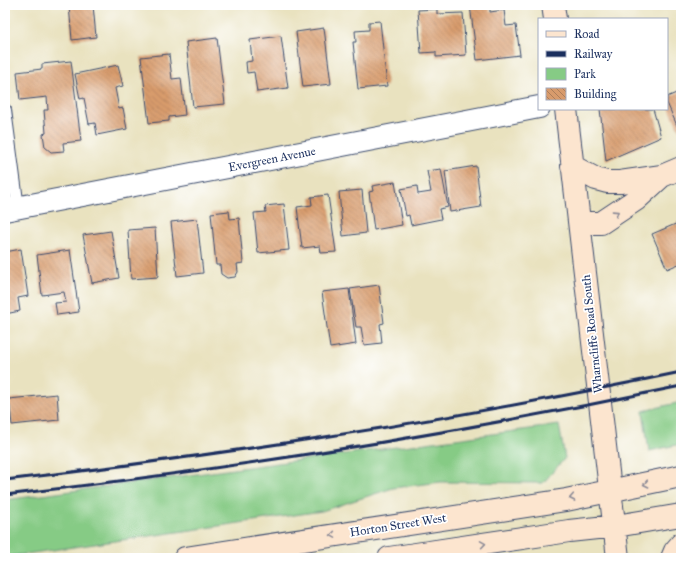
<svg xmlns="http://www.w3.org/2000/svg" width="686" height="563" font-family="'IM FELL Great Primer',serif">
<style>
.green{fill:#86cb85;stroke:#507d72}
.building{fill:url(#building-back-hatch)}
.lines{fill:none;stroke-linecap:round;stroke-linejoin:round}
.service-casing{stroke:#3a4a6d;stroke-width:14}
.minor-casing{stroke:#3a4a6d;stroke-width:24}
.secondary-casing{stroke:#3a4a6d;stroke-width:24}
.service{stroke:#fff;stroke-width:12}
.minor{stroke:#fff;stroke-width:22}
.secondary{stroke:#fce5cf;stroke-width:22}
.rail{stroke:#1b2f5e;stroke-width:3}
.oneway{stroke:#8c8a96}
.labels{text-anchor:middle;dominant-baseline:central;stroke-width:3.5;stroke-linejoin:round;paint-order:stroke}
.street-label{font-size:12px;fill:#1b2f5e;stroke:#fff}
</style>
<defs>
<pattern id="building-back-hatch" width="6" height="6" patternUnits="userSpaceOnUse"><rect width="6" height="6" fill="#d89b6c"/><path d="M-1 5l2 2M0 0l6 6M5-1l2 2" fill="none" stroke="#ae7f5c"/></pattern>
</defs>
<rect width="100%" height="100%" fill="#fff"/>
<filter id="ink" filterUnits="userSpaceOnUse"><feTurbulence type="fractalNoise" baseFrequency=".025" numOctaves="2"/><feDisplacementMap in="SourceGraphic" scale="8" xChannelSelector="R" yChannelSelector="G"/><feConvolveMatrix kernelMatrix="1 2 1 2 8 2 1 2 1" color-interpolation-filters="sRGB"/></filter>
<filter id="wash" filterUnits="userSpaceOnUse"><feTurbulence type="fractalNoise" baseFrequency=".012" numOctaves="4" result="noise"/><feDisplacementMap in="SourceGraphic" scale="16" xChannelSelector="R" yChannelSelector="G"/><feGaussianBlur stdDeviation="0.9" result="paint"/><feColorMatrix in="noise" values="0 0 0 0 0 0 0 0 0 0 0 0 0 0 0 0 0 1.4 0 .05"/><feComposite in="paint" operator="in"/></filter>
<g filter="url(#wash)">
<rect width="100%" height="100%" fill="#e9e2bf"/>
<!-- green -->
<path class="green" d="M681,402V444L649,451L643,411Z
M559,425L565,458L543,483L441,482L393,488L322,511L5,557V500Z"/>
<g id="blocks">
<!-- building -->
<path class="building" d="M69,5H93L96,37L72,40Z
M470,5H490V12L504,10L506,26L516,25L520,55L477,60Z
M437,9V14L463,13L466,55L436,57V52L421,53L418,10Z
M380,21L387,86L358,89L353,42H356L355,31L369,30V22Z
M324,28L331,84L303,87L296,32Z
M281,36L288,88L257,92L254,72L247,73L246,62L252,61L250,40Z
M217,38L225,104L193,107L186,42Z
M169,54L172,79L181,78L185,115L169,117V121L149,123L141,57Z
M71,61L81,141L63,143L64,151L51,152L45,147L43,134L46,133L44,110H48L47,97L20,100L17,72L42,69V64Z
M118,65L123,86L115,88L119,109L123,108L127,129L97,135L95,123L89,124L84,98L80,99L75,74Z
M681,91V129L679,130L667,103V97Z
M600,109H653L661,137L606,161Z
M476,166L481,207L450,212L445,171Z
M441,169L448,207L439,209L441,219L411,225L409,215L406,216L401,189L417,186L418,194L431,192L427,171Z
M395,182L402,225L374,230L369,192L373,191L372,186Z
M362,190L366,233L343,236L339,192Z
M328,195L336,252L321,253L320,246L302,248L297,207L312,205L311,197Z
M284,204L289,250L258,253L254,213L266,212L265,206Z
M229,211L230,219L239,218L243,263L237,264L238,272L235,277L227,278L221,274L220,265H216L211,213Z
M197,219L203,273L177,276L171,222Z
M678,223L681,231V263L667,269L652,234Z
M155,228L158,277L131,279L128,230Z
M111,231L119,278L92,283L83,235Z
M21,249L28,296L18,298L20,311L5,314V252Z
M70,250L79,312L57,315L55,303L66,302L64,292L42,295L37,255Z
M379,285L384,323L380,324L382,343L364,345L361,327H356L350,289Z
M349,289L356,344L330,348L322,292Z
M57,394L59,420L12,425L9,399Z"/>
</g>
</g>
<g filter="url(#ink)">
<use href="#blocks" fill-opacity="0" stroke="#3a4a6d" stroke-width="1"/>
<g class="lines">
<defs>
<path id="service" d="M5,110L18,208"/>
<path id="minor" d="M5,210L539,107"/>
<path id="secondary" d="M553,5L555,19
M566,109L618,558
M572,166L596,179L607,182H620L662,176L681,168
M580,223H601L637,199L662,176
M185,558L566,500L681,476
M389,558L569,531L616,526L681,515
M672,558L675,551L681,544"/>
</defs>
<!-- service casing -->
<use href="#service" class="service-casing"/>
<!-- minor casing -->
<use href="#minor" class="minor-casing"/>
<!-- secondary casing -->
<use href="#secondary" class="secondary-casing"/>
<!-- service -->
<use href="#service" class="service"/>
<!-- minor -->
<use href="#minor" class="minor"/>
<!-- secondary -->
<use href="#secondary" class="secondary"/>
<!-- rail -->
<path class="rail" d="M5,480C232,454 458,419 681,372
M5,495C232,469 458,433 681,386"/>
</g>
<!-- one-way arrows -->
<defs><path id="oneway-chevron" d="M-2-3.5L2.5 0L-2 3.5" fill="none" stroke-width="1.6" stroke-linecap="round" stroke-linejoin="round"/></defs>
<g class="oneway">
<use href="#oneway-chevron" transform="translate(616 213) rotate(-33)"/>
<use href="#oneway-chevron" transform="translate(646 484) rotate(168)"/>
<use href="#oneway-chevron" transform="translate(572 498) rotate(169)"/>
<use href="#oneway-chevron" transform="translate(333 535) rotate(171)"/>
<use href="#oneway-chevron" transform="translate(483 544) rotate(-9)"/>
</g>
</g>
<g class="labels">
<!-- street labels -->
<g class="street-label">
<text transform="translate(272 159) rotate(-11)">Evergreen Avenue</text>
<text transform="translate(592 334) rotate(-96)">Wharncliffe Road South</text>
<text transform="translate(398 525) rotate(-9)">Horton Street West</text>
</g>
</g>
<!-- margin -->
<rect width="686" height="563" fill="none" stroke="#fff" stroke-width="20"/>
<!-- legend -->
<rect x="538" y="18" width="130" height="92" fill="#ffffff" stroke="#a4acbf"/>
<rect x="546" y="31" width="20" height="6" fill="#fce5cf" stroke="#a4acbf"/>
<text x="574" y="38" font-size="12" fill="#1b2f5e">Road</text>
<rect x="546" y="51" width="20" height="6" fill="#1b2f5e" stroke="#a4acbf"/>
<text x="574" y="58" font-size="12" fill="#1b2f5e">Railway</text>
<rect x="546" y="68" width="20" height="12" fill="#86cb85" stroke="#a4acbf"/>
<text x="574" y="78" font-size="12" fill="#1b2f5e">Park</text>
<rect x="546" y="88" width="20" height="12" fill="url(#building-back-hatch)" stroke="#a4acbf"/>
<text x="574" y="98" font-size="12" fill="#1b2f5e">Building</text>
</svg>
